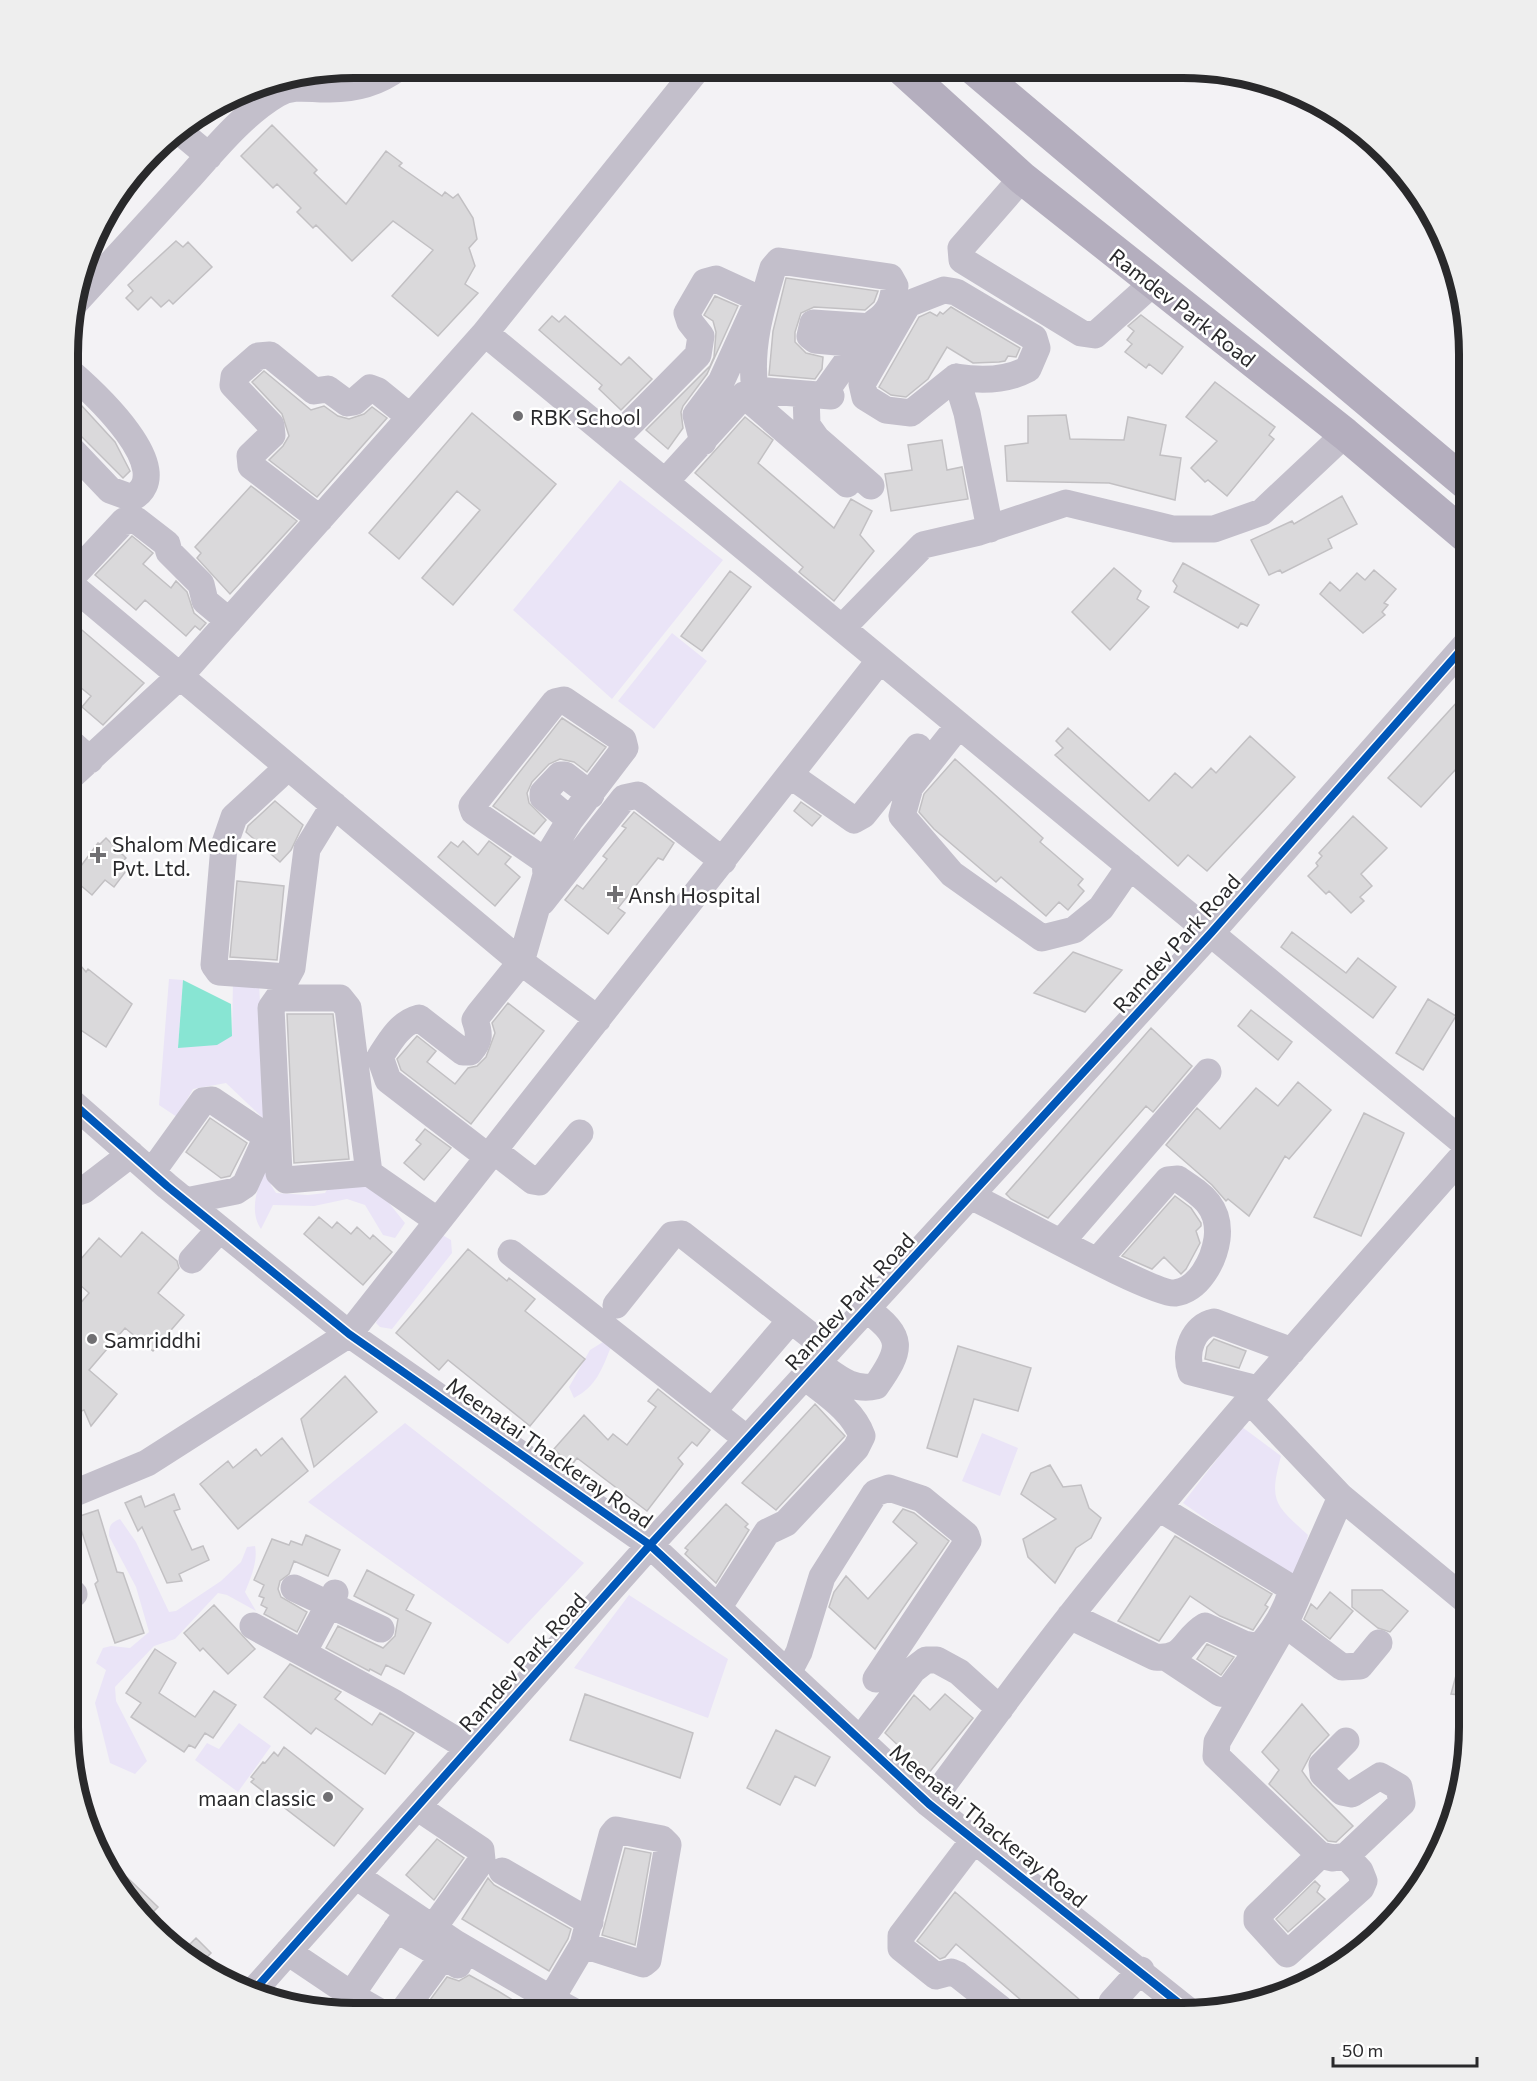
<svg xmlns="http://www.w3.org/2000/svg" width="1537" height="2081" font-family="Commissioner,sans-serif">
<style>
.green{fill:#eae4f7}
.water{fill:#88e5d3}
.building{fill:#dad9db;stroke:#c2c0c3;stroke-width:1.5}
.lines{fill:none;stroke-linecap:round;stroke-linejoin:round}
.minor{stroke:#c3bfcb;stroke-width:27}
.major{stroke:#b4aebe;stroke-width:33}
.cycleway-casing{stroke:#fff;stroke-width:11}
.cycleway{stroke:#0057b8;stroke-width:8}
.poi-dot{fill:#706f72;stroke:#fff;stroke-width:2}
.labels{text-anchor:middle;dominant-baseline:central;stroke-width:5;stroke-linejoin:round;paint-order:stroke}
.street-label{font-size:21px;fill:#29292b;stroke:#fff}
.poi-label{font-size:21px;fill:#29292b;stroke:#fff;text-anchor:start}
.rim{fill:none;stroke:#29292b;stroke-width:8}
</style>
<rect width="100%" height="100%" fill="#f3f2f5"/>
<!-- green -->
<path class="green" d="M620,480L723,560L612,699L513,610Z
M672,633L707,661L654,729L618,701Z
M169,979L183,980L178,1048L232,1036L233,980L259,983L266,1121L226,1083L193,1089L177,1117L159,1105Z
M269,1160L271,1185L276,1193L308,1195L325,1193L333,1181L354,1175L389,1203L405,1223L395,1238L383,1235L365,1205L347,1199L314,1206L273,1205L261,1229C247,1209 260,1180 269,1160Z
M439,1233L451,1240L452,1253L392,1329L380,1327L376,1323L382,1309Z
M603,1342L611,1347C602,1369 596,1387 574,1398L569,1387L590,1350Z
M405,1423L584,1563L508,1644L308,1502Z
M1242,1427L1281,1456C1269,1501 1274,1504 1308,1535L1297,1583L1183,1503Z
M982,1433L1018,1448L1000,1496L962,1481Z
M120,1519L136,1542L169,1612L176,1611L221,1581L241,1562L247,1547L255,1546C258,1561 251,1578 245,1592L256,1611L227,1595L218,1593L175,1639L154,1646L115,1687L116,1701L147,1761L135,1774L110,1763L95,1703L106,1670L96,1663L103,1648L111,1646L130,1648L149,1632L136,1587L109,1536C109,1526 110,1523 120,1519Z
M629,1595L728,1659L708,1718L574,1668Z
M239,1723L271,1746L238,1792L195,1760L207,1743L219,1749Z"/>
<!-- water -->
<path class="water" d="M183,980L231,1004L232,1036L217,1045L178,1048Z"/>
<!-- building -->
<path class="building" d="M272,125L317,170L314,173L346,204L386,151L402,163L399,166L442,196L445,192L453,198L458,194L473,218L477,239L469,248L475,266L465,284L478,293L438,336L392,296L433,250L393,221L352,261L316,225L313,228L297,212L301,208L277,184L273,188L241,156Z
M176,241L183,247L188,242L212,267L173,304L169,300L161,307L151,297L138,310L126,298L133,291L128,285Z
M786,278L878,291L874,302L865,310L814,307L801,313L795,332V342L806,353L823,357L822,369L815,379L769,375L773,331Z
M715,296L738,306L707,374L683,406L681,412L683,428L668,449L646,430L710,366L714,357L716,332L713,321L704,315Z
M951,307L1020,348L1016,357L1008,356L1005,361L999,362L973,363L947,347L928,379L906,397L891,395L879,387L919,317L930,312L937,316L940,312L943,314Z
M1141,315L1183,347L1162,374L1149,364L1146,368L1125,352L1132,344L1127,340L1134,331L1128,326Z
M552,316L559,322L565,316L621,365L629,357L652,379L621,410L599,389L602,385L539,330Z
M264,371L311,410L324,406L338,416L349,419L364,414L372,407L387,418L317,497L269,460L283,446L289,436L282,414L252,382Z
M1215,382L1275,427L1269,435L1274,439L1227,496L1208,480L1205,482L1191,468L1217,441L1186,417Z
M70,393L115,442L130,471L123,478L70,425Z
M472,413L556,484L453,605L422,578L480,510L457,491L399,559L369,533Z
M1066,415L1070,439L1124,440L1128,417L1166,425L1160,455L1181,458L1175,500L1109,483L1007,481L1005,446L1028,443V416Z
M745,417L773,440L758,463L834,528L851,499L872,511L860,535L874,551L834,601L799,572L803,567L695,473Z
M942,440L947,470L962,467L968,499L891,511L885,474L912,470L908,445Z
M251,486L297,521L230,594L197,558L201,553L195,547Z
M1342,496L1357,524L1328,539L1332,548L1282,573L1280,570L1269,575L1251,540L1292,521L1294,524Z
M132,536L153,553L143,564L171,588L176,581L187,592L194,613L206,623L200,630L195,626L186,636L145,600L136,610L95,575Z
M1183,563L1259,605L1247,626L1241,623L1238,628L1174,592L1177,586L1173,581Z
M1114,568L1141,591L1137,599L1149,607L1110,650L1072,612Z
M1374,570L1396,589L1384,603L1388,605L1382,612L1385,615L1363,633L1320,594L1330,582L1340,591L1357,573L1365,580Z
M730,571L751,587L702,651L681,636Z
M69,619L144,683L103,725L82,707L91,696L69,678Z
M1469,689V755L1421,807L1388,778Z
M562,718L606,747L587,772L574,762L560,759L549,764L532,782L527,793L529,803L546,820L534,834L493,806Z
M1068,728L1149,801L1175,773L1192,788L1211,768L1216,773L1250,736L1295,777L1207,871L1188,855L1178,866L1055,755L1063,748L1056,741Z
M955,759L1043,838L1040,842L1083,879L1078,885L1084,891L1068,910L1059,902L1046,916L1001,877L996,882L934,829L919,812L924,794Z
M275,801L303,825L291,850L280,862L246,832L248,826Z
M801,802L821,816L812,826L794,811Z
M634,812L674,843L663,860L658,858L618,908L625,913L608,934L565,900L577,885L583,889L607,859L603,856L626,828L622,826Z
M1353,816L1387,848L1361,874L1372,886L1360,897L1364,901L1351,913L1329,891L1326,894L1308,876L1318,866L1316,863L1322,856L1319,853Z
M106,838L126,858L123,861L129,867L114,887L105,880L92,895L72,878L98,843L100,844Z
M463,841L478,855L489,841L511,857L505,864L520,877L495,906L438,857L451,842L458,847Z
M237,881L284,886L277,960L230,957Z
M1292,932L1346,973L1358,958L1396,987L1373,1018L1281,947Z
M69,952L86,972L88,969L132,1004L106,1047L69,1022Z
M1073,952L1122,970L1085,1012L1034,993Z
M1428,999L1456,1016L1423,1070L1396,1053Z
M508,1003L544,1031L471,1124L401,1070L397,1059L417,1036L436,1051L427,1062L455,1084L468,1068L477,1066L486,1057L495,1033L492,1023Z
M1251,1010L1292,1042L1278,1060L1238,1026Z
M287,1014H333L349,1159L294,1163Z
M1151,1028L1192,1066L1153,1112L1146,1106L1048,1218L1011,1199L1006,1194Z
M1298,1082L1331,1110L1289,1159L1285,1156L1249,1216L1228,1199L1226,1201L1212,1185L1166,1145L1197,1108L1220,1129L1256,1088L1278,1106Z
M1364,1113L1404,1133L1361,1236L1314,1217Z
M210,1118L247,1143L230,1176L221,1178L186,1152Z
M425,1129L451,1148L424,1180L404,1163L421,1144L416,1140Z
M1175,1196L1191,1208L1201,1223V1226L1196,1231L1200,1243L1186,1269L1181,1274L1164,1257L1152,1269L1122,1256Z
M319,1217L332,1228L337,1222L351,1234L357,1227L370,1239L373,1235L392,1252L363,1285L304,1234Z
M142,1232L177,1261L179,1268L158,1293L184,1315L153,1351L125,1328L89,1370L117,1394L91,1426L84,1410L68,1416V1318L89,1293L68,1274L99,1238L121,1257Z
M468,1249L507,1281L509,1278L535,1299L525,1311L585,1359L530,1426L448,1360L439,1370L396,1333Z
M1214,1339L1246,1351L1239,1368L1205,1359L1207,1347Z
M958,1346L1031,1368L1018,1411L974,1399L957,1457L927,1448Z
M345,1376L377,1412L314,1467L301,1419Z
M658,1389L710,1430L697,1446L692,1442L678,1458L683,1464L647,1511L577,1458L571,1466L554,1449L584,1415L608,1440L613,1434L627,1445L656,1407L648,1401Z
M815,1404L845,1436L776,1510L742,1483Z
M282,1438L308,1471L238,1529L200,1484L228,1461L233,1468L256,1449L261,1456Z
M1050,1465L1063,1487L1081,1485L1089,1508L1101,1518L1091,1538L1076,1548L1055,1583L1028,1557L1023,1539L1056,1519L1021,1494L1031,1473Z
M174,1494L180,1509L174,1511L192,1550L203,1546L209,1560L179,1574L182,1581L167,1583L142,1527L138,1531L125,1503L141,1496L145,1507Z
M726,1504L748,1524L745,1527L749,1530L716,1583L685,1554L688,1550L685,1548Z
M903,1509L914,1513L949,1541L875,1649L829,1607L834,1592L846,1576L868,1599L917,1543L893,1522Z
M98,1510L117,1572L123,1573L144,1633L115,1643L95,1584L98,1581L77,1517Z
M306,1535L340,1550L328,1576L294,1561L289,1574L280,1581L278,1589L281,1597L307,1612L297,1632L264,1614L267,1608L261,1605L264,1598L259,1596L264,1585L254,1580L272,1539L289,1545L291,1541L302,1545Z
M1175,1536L1272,1594L1265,1605L1268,1607L1253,1630L1220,1616L1190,1596L1159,1641L1118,1621Z
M367,1570L414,1595L406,1610L431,1623L404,1674L386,1665L381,1675L370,1669L369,1671L326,1648L338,1626L383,1648L395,1636L398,1619L354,1596Z
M1352,1590H1382L1408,1611L1390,1632L1378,1628L1352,1607Z
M1330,1592L1353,1611L1330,1639L1304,1619L1311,1604L1317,1609Z
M214,1605L255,1649L228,1674L203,1648L200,1651L184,1633Z
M1207,1644L1234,1657L1221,1675L1197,1659Z
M1464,1645L1469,1646V1696L1451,1694Z
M155,1649L176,1663L159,1693L195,1717L214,1691L236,1705L213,1738L205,1733L195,1748L189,1745L184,1752L131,1717L141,1703L126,1693Z
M290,1664L341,1692L335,1699L372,1725L380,1713L414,1733L385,1774L316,1728L311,1734L264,1697Z
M585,1694L693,1733L680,1778L570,1740Z
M945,1694L973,1718L928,1774L885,1733L914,1695L930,1710Z
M1302,1704L1329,1735L1311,1754L1302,1771L1312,1785L1353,1826L1336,1842L1328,1841L1269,1784L1279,1770L1262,1752Z
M776,1730L830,1757L815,1786L795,1776L780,1805L747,1788Z
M284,1747L363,1809L334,1846L251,1782L254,1779L251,1777L263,1762L265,1763L274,1752L278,1756Z
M437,1839L464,1858L434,1900L406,1875Z
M625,1848L651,1853L635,1945L602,1935Z
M110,1861L158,1907L144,1921L105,1865Z
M488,1878L494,1885L571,1929L568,1939L549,1971L462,1919Z
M1315,1881L1320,1886L1317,1892L1325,1899L1288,1932L1276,1919Z
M955,1892L1095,2013H1036L956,1944L945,1957L940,1959L917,1941Z
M196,1938L211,1953L198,1966L184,1956V1950Z
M469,1975L498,1991L532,2012L422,2011L447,1977L459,1981Z"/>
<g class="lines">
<!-- minor -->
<path class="minor" d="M179,131L209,156
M1022,178L961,248L962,260L1081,333L1095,335L1152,284
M74,304C112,262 150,221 188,179C214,150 243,114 277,94C294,84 312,90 330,89C355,89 378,83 398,68
M485,333L1469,1147
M859,344L815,340L810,336L813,323L872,327
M956,377C981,381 1006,381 1028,369L1037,348L1034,338L956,292L944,290L908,304L862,384L865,397L886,410L911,413L956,377L967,413L990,529
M755,390C749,348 761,308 773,268L779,261L890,277L895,286C892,303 890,312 875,322L823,395
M806,394L807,425L817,439L871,486
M744,395L847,484
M614,440L698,355L701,336L690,322L687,313L705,282L716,279L753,296L756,305L721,382L696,415L703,442
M70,448L110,490L132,498C180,471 93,392 70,372
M665,482L744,395L755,390L831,396
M320,519L251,466L250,456L272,435L271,425L233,385L234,377L258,356L270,355L314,391L328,389L347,403L354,402L370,388L378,391L410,417
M70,579L124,521L136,520L167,544L169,552L201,584L205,601L229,621
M70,584L521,962L598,1019
M842,628L923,545L979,532L1066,503L1173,529H1214L1262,512L1345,434
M959,725L910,787L902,816L952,874L1042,938L1074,930L1101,908L1130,866
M69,741L90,760
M288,767L234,817L224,846L214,965L219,972L287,977L292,968L307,849L334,805
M790,775L854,820L863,815L918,747
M69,778L180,676L485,333L698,68
M570,820L543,797V793L560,775H565L591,795
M542,902L624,798L638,795L723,861
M69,1100L167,1186L349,1334L650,1545L929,1804L1190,2012
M493,1150L533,1181L539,1182L580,1133
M488,1157L388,1080L380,1057C390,1041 400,1023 419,1018L463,1052H470C480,1041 480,1034 475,1020L479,1014L521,962L546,875L545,861L570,820L625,748L623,740L564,700L555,702L472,806L474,812L545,861
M152,1172L203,1101L212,1100L261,1133L264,1143L245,1185L236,1191L186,1201
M369,1173L348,1008L340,998H278L271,1008L279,1173L286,1180L369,1173L438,1221
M68,1195L84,1190L131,1154
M970,1196C1004,1211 1152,1295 1175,1293C1199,1290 1214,1260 1217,1239C1221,1207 1202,1195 1178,1179L1168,1180L1098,1260
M1062,1241L1208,1072
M511,1253L747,1439
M192,1260L220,1229
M616,1305L672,1235L682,1234L829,1350
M817,1363C836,1376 852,1392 876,1386C902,1349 905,1337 866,1309
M1258,1389L1191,1372C1184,1352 1193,1326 1214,1322L1292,1351
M1249,1400L1341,1497L1469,1603
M713,1411L791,1320
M70,1495L147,1463L349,1334L880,660
M1341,1497L1285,1624L1217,1742L1216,1756L1320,1855L1333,1858L1346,1856L1402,1803L1399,1787L1380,1776L1352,1794L1342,1792L1323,1774L1322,1765L1346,1741
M68,1588L74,1594
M294,1588L381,1629
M718,1608L767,1532L786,1523L856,1448L862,1436C853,1410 825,1393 804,1376
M1070,1616L1155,1657C1186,1660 1183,1639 1205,1626L1244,1644L1259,1647C1273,1632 1285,1612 1291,1593L1288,1586L1159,1508
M1285,1624L1342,1667L1360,1666L1379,1643
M253,1626L393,1702L469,1748
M303,1653L335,1593
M1167,1658L1220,1693L1231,1687L1247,1665
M788,1673L799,1652L822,1577L875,1493L889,1488L922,1499L966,1535L968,1541L876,1679
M860,1740L913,1670L926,1660H937L959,1672L1000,1709
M929,1804C976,1741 1022,1677 1071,1615C1198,1455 1334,1302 1469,1149
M417,1807L481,1850L482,1860L433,1928
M974,1840L901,1936V1948L936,1976L951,1972L958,1975L1006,2013
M1320,1855L1257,1916V1921L1287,1954L1361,1888L1364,1881L1360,1871L1346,1856
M502,1871L590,1922
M356,1876L455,1943L551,1999L583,1945L643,1964L648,1960L668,1845L662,1839L616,1830L612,1835L583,1945
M396,1929L458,1965
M288,1952L340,1987
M256,1988L650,1545L1211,933L1469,641
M551,1999L575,2012
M378,2011L357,1999L355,1989L406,1915
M403,2011L443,1956
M1110,2013L1112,2002L1141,1970"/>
<!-- major -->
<path class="major" d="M902,69L1022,178L1345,434L1469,539
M974,69L1469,486"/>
<defs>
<path id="cycleway" d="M69,1100L167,1186L349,1334L650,1545L929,1804L1190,2012
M256,1988L650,1545L1211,933L1469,641"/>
</defs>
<!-- cycleway casing -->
<use href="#cycleway" class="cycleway-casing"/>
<!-- cycleway -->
<use href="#cycleway" class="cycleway"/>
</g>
<!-- markers -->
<g class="poi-dot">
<circle cx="518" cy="416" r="6"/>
<path d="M95 846h6v6h6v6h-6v6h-6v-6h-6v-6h6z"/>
<path d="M612 885h6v6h6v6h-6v6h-6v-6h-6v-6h6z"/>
<circle cx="92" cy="1339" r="6"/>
<circle cx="328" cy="1797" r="6"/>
</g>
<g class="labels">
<!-- street labels -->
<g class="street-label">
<text transform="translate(1183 307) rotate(38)">Ramdev Park Road</text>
<text transform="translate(1176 943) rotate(-48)">Ramdev Park Road</text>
<text transform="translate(849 1301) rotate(-47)">Ramdev Park Road</text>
<text transform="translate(550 1452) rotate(35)">Meenatai Thackeray Road</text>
<text transform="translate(522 1662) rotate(-48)">Ramdev Park Road</text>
<text transform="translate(989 1825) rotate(39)">Meenatai Thackeray Road</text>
</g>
<!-- poi labels -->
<g class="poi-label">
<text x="530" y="416">RBK School</text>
<text x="112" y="843">Shalom Medicare<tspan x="112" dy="24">Pvt. Ltd.</tspan></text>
<text x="628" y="894">Ansh Hospital</text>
<text x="104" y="1339">Samriddhi</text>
<text x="316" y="1797" text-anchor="end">maan classic</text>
</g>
</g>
<!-- crop -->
<path d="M0 0H1537V2081H0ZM354 78H1183A276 276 0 0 1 1459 354V1727A276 276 0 0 1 1183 2003H354A276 276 0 0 1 78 1727V354A276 276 0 0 1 354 78Z" fill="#eee" fill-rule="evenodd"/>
<path class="rim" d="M354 78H1183A276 276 0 0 1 1459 354V1727A276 276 0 0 1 1183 2003H354A276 276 0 0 1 78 1727V354A276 276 0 0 1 354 78Z"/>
<!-- scale -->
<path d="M1333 2057v9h144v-9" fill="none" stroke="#29292b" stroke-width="3"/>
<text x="1342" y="2057" font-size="18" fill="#29292b" stroke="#ffffff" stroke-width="4.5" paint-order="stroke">50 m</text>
</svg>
